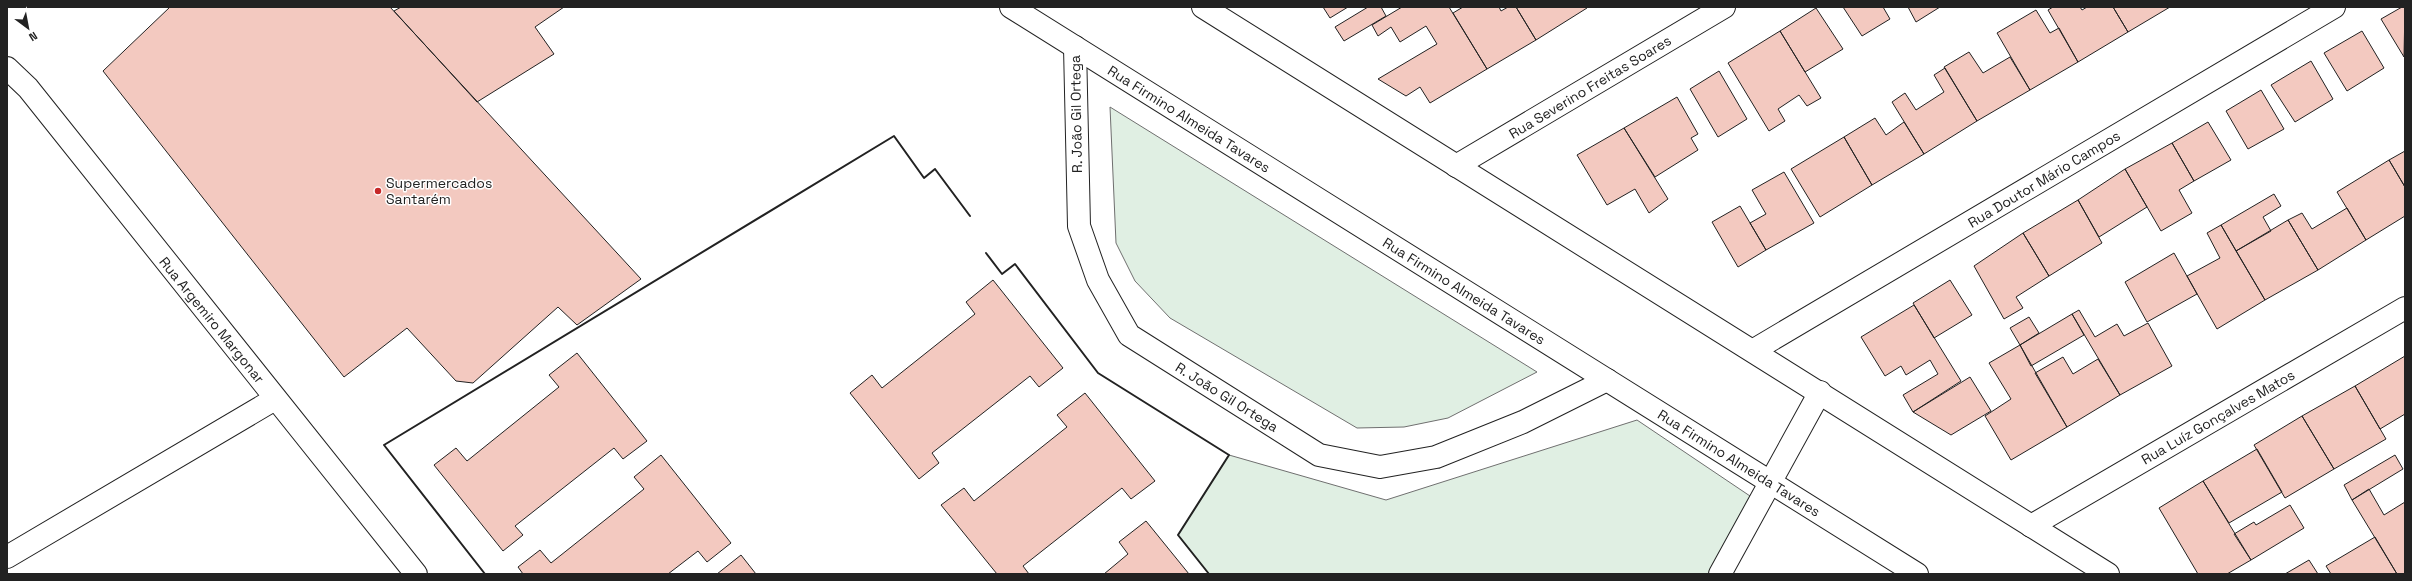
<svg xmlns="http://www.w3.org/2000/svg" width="2412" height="581" font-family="'Space Grotesk',sans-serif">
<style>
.green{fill:#e0efe3;stroke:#6f6f6f}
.building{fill:#f3c9c0;stroke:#222}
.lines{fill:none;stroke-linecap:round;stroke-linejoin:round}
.street-casing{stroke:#222;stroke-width:24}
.secondary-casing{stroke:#222;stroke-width:24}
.street{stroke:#fff;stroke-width:22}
.secondary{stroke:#fff;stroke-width:22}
.wall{stroke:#222;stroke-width:2}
.poi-dot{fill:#c62828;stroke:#fff;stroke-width:1.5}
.labels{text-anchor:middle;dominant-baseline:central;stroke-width:3;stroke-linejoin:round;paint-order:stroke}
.street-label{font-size:14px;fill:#222;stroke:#fff}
.poi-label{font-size:14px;fill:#222;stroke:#fff;text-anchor:start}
</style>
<rect width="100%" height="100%" fill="#fff"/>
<!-- green -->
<path class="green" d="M1110,107L1537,372L1448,418L1404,427L1357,428L1170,318L1135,281L1116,243Z
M1637,420L1750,496L1752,536L1729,574H1209L1178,535L1229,455L1386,500Z"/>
<!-- building -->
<path class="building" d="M170,7H390L641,279L577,325L558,307L473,383L456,381L407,328L344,377L103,71Z
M401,7H564L535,27L554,54L477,102L394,11Z
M1323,7H1348L1330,18Z
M1368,7H1381L1386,16L1344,41L1335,27Z
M1402,7H1449L1487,69L1430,103L1420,87L1406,96L1378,79L1437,44L1426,26L1400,42L1391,27L1378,36L1372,25Z
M1463,7H1499L1501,11L1508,7H1516L1536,40L1487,69L1453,13Z
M1516,7H1586L1587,8L1536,40Z
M1843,7H1883L1890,19L1862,36Z
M1908,7H1940L1916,22Z
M2053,7H2080L2082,10L2087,7H2113L2128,32L2078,62L2048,10Z
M2113,7H2170L2128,32Z
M2402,7H2405L2404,57L2381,19Z
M1816,8L1843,49L1805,72L1780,31Z
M2036,10L2050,33L2059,28L2078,62L2030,90L1997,33Z
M1780,31L1821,98L1807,106L1799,95L1778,109L1785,121L1769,131L1728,63Z
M2362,31L2384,68L2347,91L2324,53Z
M1969,52L1983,73L2010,57L2030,90L1977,121L1944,67Z
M2311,61L2333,99L2295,122L2271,85Z
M1945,68L1977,121L1924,154L1892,102L1905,93L1916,110L1944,92L1934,75Z
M1719,71L1747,119L1718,137L1690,89Z
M2261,90L2284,129L2248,149L2226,111Z
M1677,97L1698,134L1691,138L1698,150L1655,177L1624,128Z
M1875,118L1886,135L1904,122L1924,154L1872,185L1844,137Z
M2208,122L2231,160L2194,181L2172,143Z
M1624,128L1668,199L1649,213L1635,189L1607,205L1577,155Z
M1844,137L1872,185L1820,217L1791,169Z
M2172,143L2194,181L2179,190L2192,213L2161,231L2125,169Z
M2405,151V187L2389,160Z
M2389,160L2405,187V216L2366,240L2337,192Z
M2125,169L2147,207L2099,237L2078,200Z
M1784,172L1814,223L1766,250L1750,223L1766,214L1752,190Z
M2274,194L2281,206L2263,217L2271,231L2236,251L2221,225Z
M2078,200L2102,243L2049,276L2023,233Z
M1740,206L1766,250L1738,267L1712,222Z
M2347,208L2366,240L2318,270L2288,220L2302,213L2312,229Z
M2288,220L2318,270L2265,300L2236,251Z
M2221,225L2265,300L2217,329L2187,276L2220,258L2207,233Z
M2023,233L2049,276L2016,297L2023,308L2004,319L1974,266Z
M2174,253L2197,294L2147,322L2125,282Z
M993,280L1063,368L1039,387L1030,376L932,453L939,463L919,479L850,393L872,375L882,388L975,314L966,302Z
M1950,280L1972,315L1934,338L1913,303Z
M1914,305L1961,381L1913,412L1903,395L1938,374L1930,360L1906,375L1901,366L1885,376L1861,337Z
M2079,310L2095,337L2117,324L2124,336L2148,323L2172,366L2120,395L2072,314Z
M2072,314L2084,335L2031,366L2020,345Z
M2029,317L2039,333L2020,345L2010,328Z
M2020,345L2067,427L2011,460L1985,416L2011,399L1989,363Z
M577,353L647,441L623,459L614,448L515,526L523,535L503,551L434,465L456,448L467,461L559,387L549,375Z
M2405,356V414L2380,429L2355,386Z
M2063,357L2073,374L2098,359L2120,395L2067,427L2035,373Z
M1970,377L1991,411L1951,435L1913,412Z
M2355,386L2386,439L2334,469L2302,416Z
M1085,393L1155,481L1131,499L1122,488L1023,566L1029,574H997L941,505L964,488L974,501L1067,427L1057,415Z
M2302,416L2334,469L2285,498L2254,445Z
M2257,449L2282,492L2229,523L2203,481Z
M661,455L731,543L707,562L698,551L668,574H523L518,567L540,550L551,563L644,489L634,477Z
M2395,455L2403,469L2352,500L2344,485Z
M2203,481L2251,560L2227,574H2198L2159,508Z
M2369,489L2384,515L2405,502V574H2397L2352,500Z
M2290,505L2304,528L2251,560L2234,534L2254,522L2256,525Z
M1146,521L1189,574H1104L1128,554L1119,542Z
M2375,537L2397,574H2331L2326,566Z
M741,555L756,574H717Z
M2309,560L2318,574H2285Z"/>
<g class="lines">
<defs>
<path id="street" d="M1075,47L1079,226L1098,280L1129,335L1319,455L1380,467L1436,457L1523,422L1607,380
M7,68L28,88L416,574
M1456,166L1724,7
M1754,350L2334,7
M2031,526L2405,308
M7,557L275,399
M1720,574L1820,392"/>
<path id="secondary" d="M1011,7L1917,574
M1203,7L2108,574"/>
</defs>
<!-- street casing -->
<use href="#street" class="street-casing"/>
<!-- secondary casing -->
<use href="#secondary" class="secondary-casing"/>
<!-- street -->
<use href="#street" class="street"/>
<!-- secondary -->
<use href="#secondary" class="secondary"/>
<!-- wall -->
<path class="wall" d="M986,253L1002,274L1015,264L1098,373L1229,455L1178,535L1209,574
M485,574L384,445L894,136L924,178L935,169L970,216"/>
</g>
<!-- markers -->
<circle class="poi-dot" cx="378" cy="191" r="4"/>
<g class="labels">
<!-- street labels -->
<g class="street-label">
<text transform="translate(1590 87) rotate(-31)">Rua Severino Freitas Soares</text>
<text transform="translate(1076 114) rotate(-91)">R. João Gil Ortega</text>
<text transform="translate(1189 119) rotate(32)">Rua Firmino Almeida Tavares</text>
<text transform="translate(2044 179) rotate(-31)">Rua Doutor Mário Campos</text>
<text transform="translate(1464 291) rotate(32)">Rua Firmino Almeida Tavares</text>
<text transform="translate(212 320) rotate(51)">Rua Argemiro Margonar</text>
<text transform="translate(1227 397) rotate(32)">R. João Gil Ortega</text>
<text transform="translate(2218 417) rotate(-30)">Rua Luíz Gonçalves Matos</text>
<text transform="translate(1739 463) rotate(32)">Rua Firmino Almeida Tavares</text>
</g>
<!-- poi labels -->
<g class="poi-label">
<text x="386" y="183">Supermercados<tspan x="386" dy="16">Santarém</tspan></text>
</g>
</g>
<!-- border -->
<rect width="2412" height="581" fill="none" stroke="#222222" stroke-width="16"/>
<!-- north arrow -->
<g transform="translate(28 28) rotate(148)" stroke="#ffffff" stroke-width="3" paint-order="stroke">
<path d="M0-3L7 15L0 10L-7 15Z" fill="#222222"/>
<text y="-6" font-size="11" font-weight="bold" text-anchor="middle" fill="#222222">N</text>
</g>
</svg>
